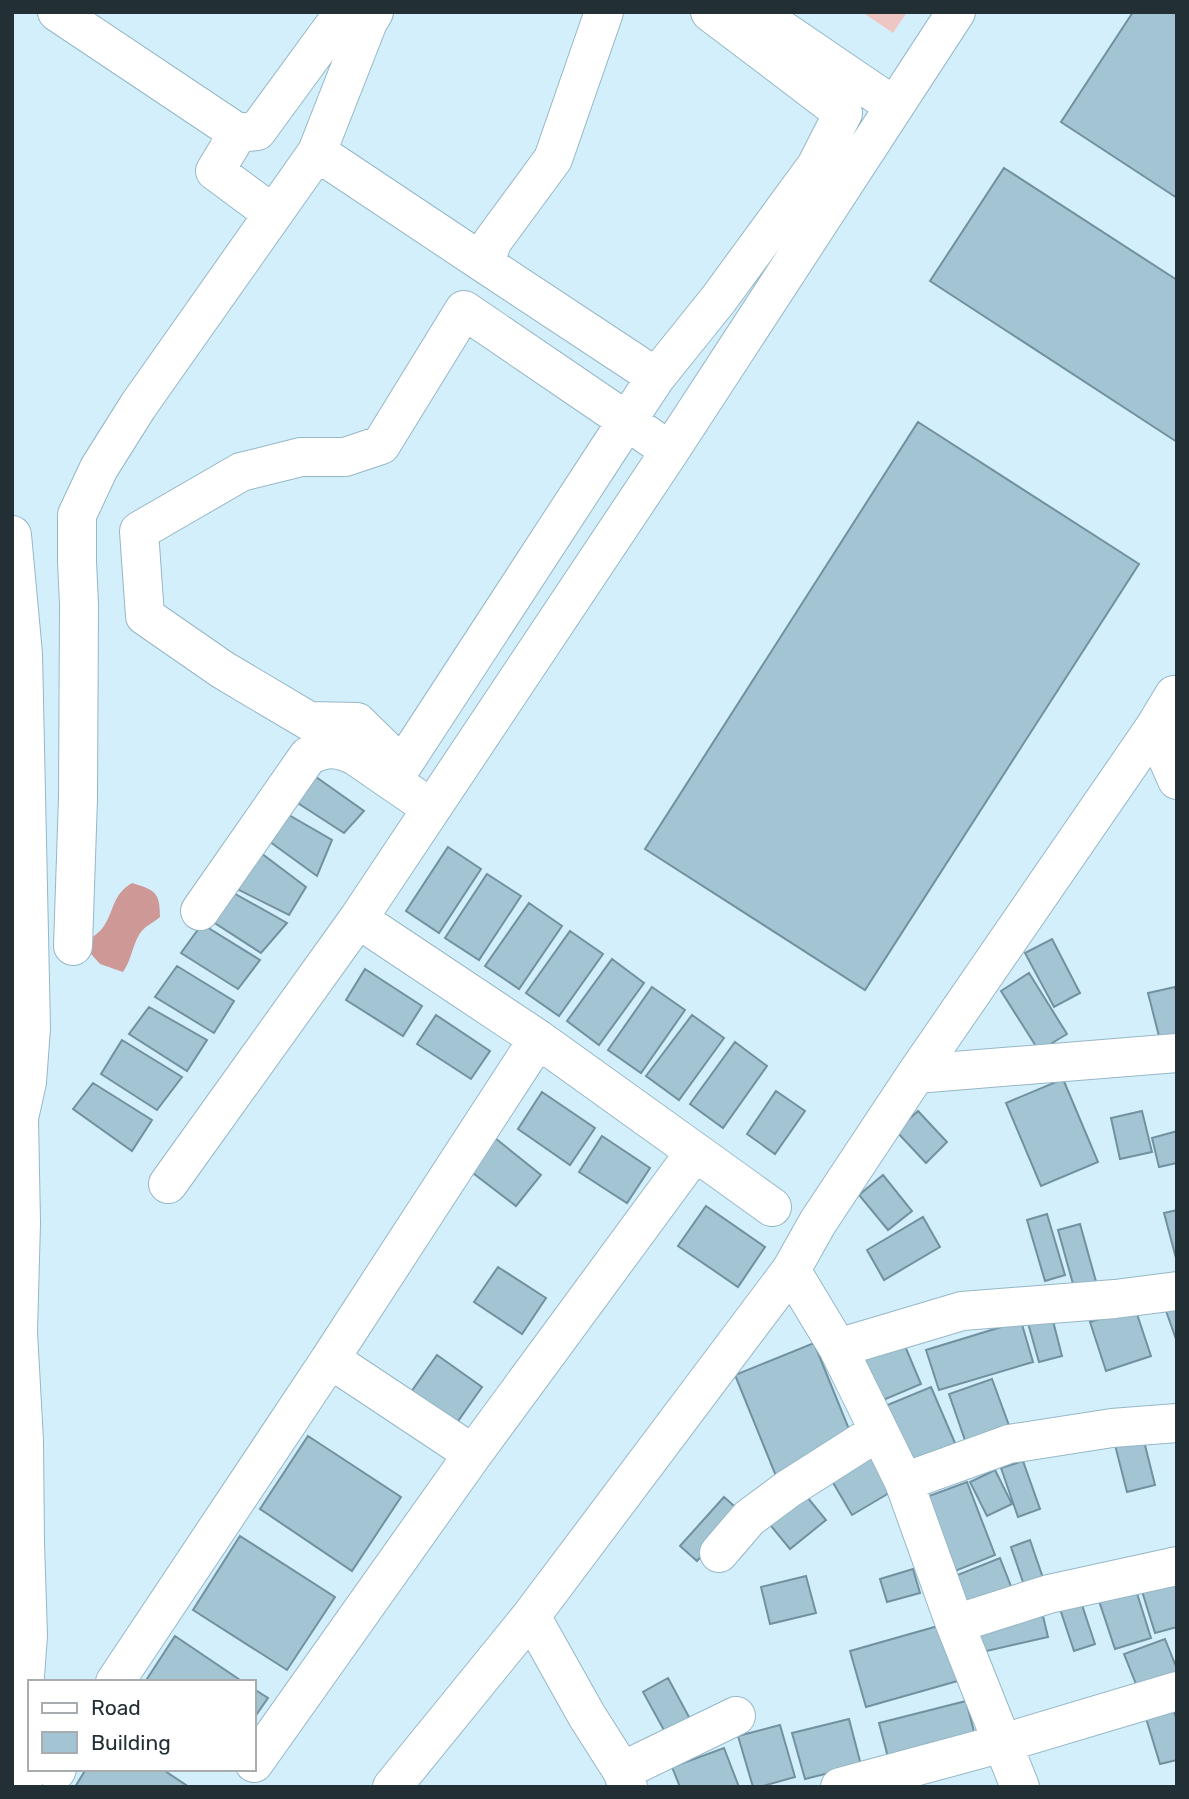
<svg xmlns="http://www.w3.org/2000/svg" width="1189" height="1799" font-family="Rubik,sans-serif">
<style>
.green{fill:#eec6c3}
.water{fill:#cd9895}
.building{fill:#a3c4d3;stroke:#7291a0;stroke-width:2}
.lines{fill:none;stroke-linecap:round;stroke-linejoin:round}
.minor-casing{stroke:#96b7c6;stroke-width:40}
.minor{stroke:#fff;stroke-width:38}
</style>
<rect width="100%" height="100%" fill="#d4effc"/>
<!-- green -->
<path class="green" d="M862,12H907L893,33Z"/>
<!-- water -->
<path class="water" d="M132,883C155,890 160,892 160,917C153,923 143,927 139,935C132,947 131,961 123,972L100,964L84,946C89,938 99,934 104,926C115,909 112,895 132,883Z"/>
<!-- building -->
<path class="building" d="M1133,12H1177V198L1061,122Z
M1004,168L1177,280V442L930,281Z
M918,422L1139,564L865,990L645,849Z
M309,772L364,811L344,833L290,798Z
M282,811L332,840L317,876L262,836Z
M448,847L481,869L439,933L406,911Z
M257,850L306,887L289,915L229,885Z
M487,874L521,896L479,960L445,938Z
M230,891L287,923L261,953L207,918Z
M529,903L562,926L519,989L485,966Z
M202,924L260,960L238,989L181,953Z
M570,931L603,954L559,1016L526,993Z
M1052,939L1080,993L1054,1007L1025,953Z
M612,959L644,983L599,1045L567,1021Z
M177,966L234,1001L214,1033L155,997Z
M365,969L422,1006L403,1036L346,1000Z
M1029,973L1067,1034L1039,1051L1001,991Z
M652,987L685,1010L641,1073L608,1050Z
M1175,987L1177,996V1041L1161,1044L1148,993Z
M149,1007L207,1040L187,1071L129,1034Z
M436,1015L490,1051L471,1079L417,1044Z
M692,1015L724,1038L679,1100L646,1076Z
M122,1040L182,1077L157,1110L101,1074Z
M735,1042L767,1066L723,1128L690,1104Z
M1063,1079L1098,1162L1041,1186L1006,1103Z
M93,1083L152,1120L132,1151L73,1109Z
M776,1091L805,1111L775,1154L747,1134Z
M542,1092L595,1128L570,1165L518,1129Z
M918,1111L947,1142L926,1163L896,1131Z
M1142,1111L1152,1152L1120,1159L1111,1118Z
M1177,1131V1163L1159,1167L1152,1138Z
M602,1136L650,1168L627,1203L579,1172Z
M495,1138L541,1175L516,1206L469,1170Z
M883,1175L912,1211L888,1230L859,1195Z
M706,1206L765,1247L738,1287L678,1246Z
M1177,1210V1257L1176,1258L1164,1213Z
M1047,1214L1065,1275L1045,1281L1027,1220Z
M923,1217L940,1247L884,1280L867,1250Z
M1080,1224L1097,1285L1075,1291L1058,1230Z
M498,1267L546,1298L522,1334L474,1302Z
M1135,1308L1151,1356L1106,1371L1090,1322Z
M1177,1308V1342L1166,1311Z
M1052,1317L1062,1356L1039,1362L1028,1323Z
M1021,1321L1033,1362L939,1390L926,1350Z
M902,1339L921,1384L881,1401L862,1355Z
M814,1343L855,1444L776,1476L735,1375Z
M437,1355L482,1387L456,1424L411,1392Z
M992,1379L1011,1431L967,1446L949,1394Z
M931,1387L958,1450L912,1469L885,1406Z
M1142,1433L1155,1485L1127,1492L1114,1441Z
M308,1436L401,1497L352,1571L260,1509Z
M878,1446L901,1486L852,1515L828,1474Z
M1023,1461L1040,1509L1018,1517L1001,1468Z
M995,1470L1012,1504L987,1516L970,1482Z
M967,1482L995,1555L950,1573L921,1499Z
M803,1492L826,1520L790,1549L767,1521Z
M724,1497L741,1512L697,1561L680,1546Z
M240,1536L335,1597L287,1670L193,1610Z
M1030,1540L1043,1578L1024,1585L1011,1547Z
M1000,1558L1012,1589L966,1606L955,1576Z
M913,1569L920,1593L887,1602L880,1579Z
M806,1576L816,1613L770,1624L761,1587Z
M1177,1577V1627L1155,1633L1141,1588Z
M1135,1587L1151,1638L1115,1649L1098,1598Z
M1081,1602L1095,1644L1074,1651L1060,1609Z
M1043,1616L1048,1637L982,1652L977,1630Z
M945,1624L961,1680L866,1707L850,1651Z
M175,1636L243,1682H145Z
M1165,1639L1177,1669V1680L1140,1694L1124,1654Z
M668,1678L696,1730L671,1743L643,1692Z
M254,1689L268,1698L254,1718Z
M1170,1697L1177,1721V1760L1160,1764L1142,1705Z
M966,1701L976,1739L889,1761L879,1723Z
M849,1719L861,1765L805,1779L792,1733Z
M780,1725L795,1777L759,1787H753L738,1736Z
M724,1748L739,1787H680L672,1767Z
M86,1769H162L189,1787H75Z"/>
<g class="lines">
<defs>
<path id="minor" d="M57,12L238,133L257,131L344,12
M604,12L553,159L492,242L485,264L656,377
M756,12L894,106
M238,133L215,171L273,214
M317,152L368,22L374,12
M670,451L627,421L621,417L464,310L381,445L345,457H301L241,472L139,531L145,616L223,670L309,721L357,722L402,766L615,439L656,377L718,300L816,166L843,113L710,12
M12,535L23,654L31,1028L27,1082L19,1118L21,1223L18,1332L24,1441L25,1544L28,1635L20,1745L23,1787
M1154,728L1177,780
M200,911L308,756C327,747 338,747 357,757L431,808
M73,946L78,798L79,605L77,561V515L99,468L138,406L317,152L485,264
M916,1074L1177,1053
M168,1184L358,919
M772,1207L538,1039L358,919L670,451L956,12
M838,1348L791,1270L818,1222L916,1074L1154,728L1174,695L1177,696
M473,1454L330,1359L538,1039
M904,1482L1009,1444L1112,1428L1177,1423
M719,1553L749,1518L788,1489L879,1431
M531,1616L587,1716L622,1771L628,1787
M955,1624L1049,1594L1177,1566
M115,1682L330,1359
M254,1763L473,1454L695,1152
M56,1771L57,1769
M622,1771L736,1716
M392,1787L531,1616L791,1270
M840,1787L1003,1743L1177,1691
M1020,1787L955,1624L904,1482L838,1348L962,1311L1115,1299L1177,1291"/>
</defs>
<!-- minor casing -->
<use href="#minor" class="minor-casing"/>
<!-- minor -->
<use href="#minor" class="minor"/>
</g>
<!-- border -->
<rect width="1189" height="1799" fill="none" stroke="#222f35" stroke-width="28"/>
<!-- legend -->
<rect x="28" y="1680" width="228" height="91" fill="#ffffff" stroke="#a7acae" stroke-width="2"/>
<rect x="42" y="1703" width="35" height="10" fill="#ffffff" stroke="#a7acae" stroke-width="2"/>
<text x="91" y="1715" font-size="21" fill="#222f35">Road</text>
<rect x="42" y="1732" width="35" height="21" fill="#a3c4d3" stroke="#a7acae" stroke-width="2"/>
<text x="91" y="1750" font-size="21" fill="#222f35">Building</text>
</svg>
